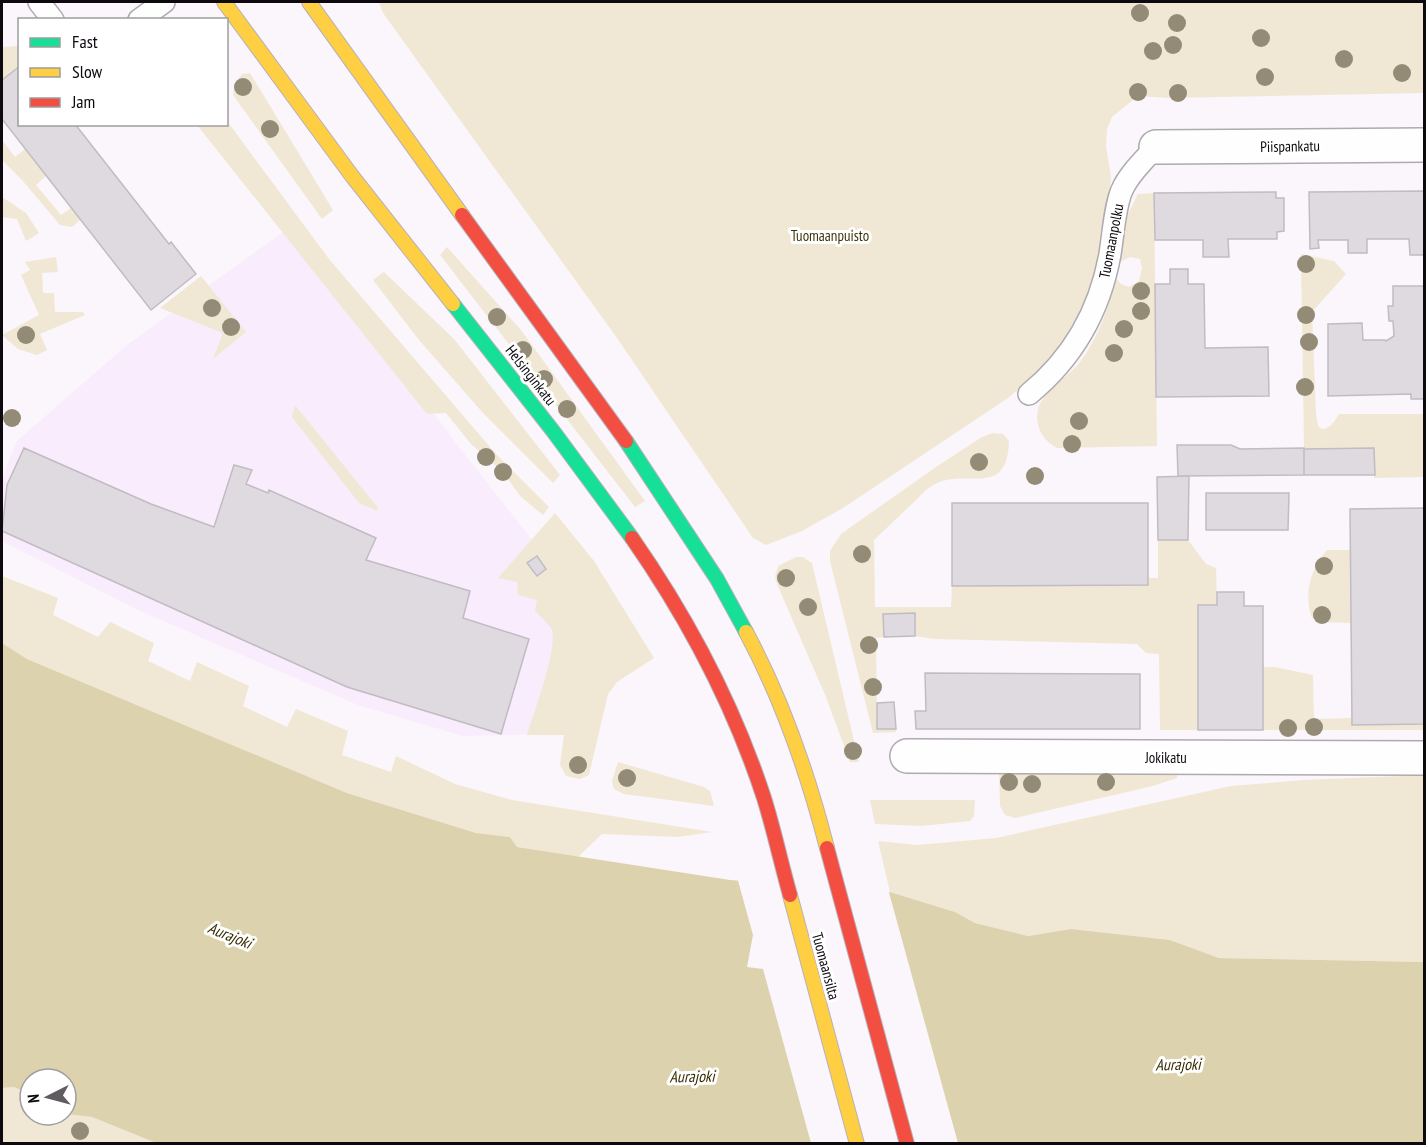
<svg xmlns="http://www.w3.org/2000/svg" width="1426" height="1145" font-family="'PT Sans Narrow',sans-serif">
<style>
.built{fill:#f8ecfd}
.green{fill:#f0e8d4}
.water{fill:#ddd2ae}
.pier{fill:#faf6fb}
.building{fill:#dfdae0;stroke:#c0bcc2;stroke-width:1.5}
.lines{fill:none;stroke-linecap:round;stroke-linejoin:round}
.lane-casing{stroke:#aeaaaf;stroke-width:24}
.street-casing{stroke:#aeaaaf;stroke-width:36}
.fast-casing{stroke:#b9b0bb;stroke-width:16}
.slow-casing{stroke:#b9b0bb;stroke-width:16}
.jam-casing{stroke:#b9b0bb;stroke-width:16}
.lane{stroke:#fefefe;stroke-width:21}
.street{stroke:#fefefe;stroke-width:33}
.fast{stroke:#16e098;stroke-width:14}
.slow{stroke:#ffcf43;stroke-width:14}
.jam{stroke:#f24e42;stroke-width:14}
.tree{fill:#938b75}
.labels{text-anchor:middle;dominant-baseline:central;stroke-width:6;stroke-linejoin:round;paint-order:stroke}
.street-label{font-size:15px;fill:#0e090f;stroke:#fff}
.park-label{font-size:15px;fill:#3f3408;stroke:#fff}
.water-label{font-size:16px;font-style:italic;fill:#352b00;stroke:#fff}
</style>
<rect width="100%" height="100%" fill="#faf6fb"/>
<!-- built -->
<path class="built" d="M294,224L452,438L532,540L608,686L596,733L463,736L358,705L138,610L2,541V479L17,441L127,345Z"/>
<!-- green -->
<path class="green" d="M379,2H1424V93L1168,98L1138,96L1112,117L1107,129L1106,146L1111,177L1108,211L1095,280L1082,314L1060,348L1036,374L1008,398L843,508L802,531L766,545L753,538L617,338L383,13Z
M17,46L19,50V66L2,80V47Z
M250,73L333,210L322,219L233,95L235,83L242,74Z
M227,121L329,259L496,454L549,507L543,515L520,496L503,472L471,444L446,413L427,414L197,125L226,124Z
M2,140L15,157L25,149L46,176L36,185L61,215L71,208L80,220L72,227L60,225L22,180L2,160Z
M1154,193L1157,446L1057,448C1042,440 1033,424 1039,406C1045,391 1069,376 1080,362C1098,338 1109,307 1116,278L1121,284L1129,287L1139,281L1142,268L1140,259L1130,257L1120,262L1128,214L1138,194Z
M2,197L26,213L39,233L26,241L17,219L2,217Z
M447,247L521,330L645,501L635,507L440,255Z
M1301,254L1334,261L1346,274L1312,312L1316,414L1318,426L1322,429C1331,428 1334,422 1339,414H1424V477L1374,478V448L1304,449Z
M56,257L58,272L42,273L43,293H54L55,312H83L85,315L40,334L47,350L37,355L18,349L2,335L39,315L21,275L30,270L25,262Z
M384,272L454,339L560,475L553,483L483,413L419,340L373,280Z
M201,276L246,332L213,359L223,333L160,308Z
M295,405L378,508L377,511L359,503L292,417Z
M993,433L1003,434L1009,441C1007,501 965,466 933,485C926,489 920,496 915,501C901,514 888,527 874,540L875,607H951L952,586L1148,585V578H1158V540H1188L1206,564L1216,568L1217,605L1198,606V730H1160L1159,654L1146,653L1137,644L934,639L915,636V614L884,637L876,638L877,728L896,729V732L873,733L830,561V551L841,534L936,467L982,437Z
M555,513L594,561L654,658L617,682L608,694L589,775L580,779L566,776L560,765L564,735H527C533,714 560,645 551,628C547,622 539,616 535,610L537,600L518,595L517,582L498,578Z
M1327,550H1350L1351,623L1321,622L1312,618C1303,593 1311,569 1327,550Z
M796,557H803L812,563L859,762H850L826,697L777,584L775,577L778,566Z
M2,576L58,598L53,615L98,637L110,622L154,643L148,661L190,681L197,662L249,686L243,706L287,727L296,709L348,731L342,755L391,772L396,756L455,784L512,800L712,832L678,837L602,834L578,857L517,847L510,837L476,833L347,793L27,659L2,643Z
M1263,667H1275L1313,675L1314,719L1352,718L1353,725L1424,724V730H1263Z
M618,762L704,787L710,791L714,806L624,794L614,789L612,781Z
M999,768L1177,773V778L1153,786L1015,818L1005,815L1000,806Z
M1424,775V962L1219,958L1170,940L1071,929L1028,936L975,923L955,912L890,892L878,841L917,845L996,838L1231,786L1305,780Z
M870,800H975L974,816L970,821L921,826L875,824Z
M14,1087L30,1094V1115L66,1114L92,1117L159,1143H2V1088Z"/>
<!-- water -->
<path class="water" d="M2,643L27,659L347,793L476,833L510,837L517,847L730,880L890,892L955,912L975,923L1028,936L1071,929L1170,940L1219,958L1424,962V1143L159,1144L92,1117L66,1114V1079H30V1094L14,1087L2,1088Z"/>
<!-- pier -->
<path class="pier" d="M737,877L888,889L958,1143H811L763,969L747,967L753,935Z"/>
<!-- building -->
<path class="building" d="M20,66V124H75L169,244L171,242L196,274L151,310L2,119V80Z
M1424,191V255H1410L1409,239H1367V253H1348V240H1318L1319,248L1310,249L1309,192Z
M1276,192V198H1284V231L1277,232V239H1228L1229,257H1203V240H1155L1154,193Z
M1170,269H1188V284H1204L1205,348L1268,347L1269,396L1156,397L1155,284H1170Z
M1393,286H1424V399H1411V394L1328,396V324L1362,323L1363,340H1385L1386,341L1394,336L1393,321H1389L1388,306H1393Z
M1177,445H1231L1240,449L1304,448V475L1178,476Z
M24,448L151,504L214,527L234,465L252,470L246,484L268,493L269,490L376,538L366,560L470,591L463,618L529,639L501,734L347,687L2,531L7,485Z
M1374,448L1375,475H1304V449Z
M1189,476L1188,540H1158L1157,477Z
M1206,493H1289L1288,530H1206Z
M952,503H1148V585L952,586Z
M1424,508V724L1352,725L1350,509Z
M537,556L546,569L537,576L527,563Z
M1217,592H1244V606H1263V730H1198V605H1217Z
M915,613V636L884,637L883,614Z
M925,673L1140,674V729H916L915,711H926Z
M894,702L896,729H877V703Z"/>
<g class="lines">
<defs>
<path id="lane" d="M39,2L53,20
M139,20L164,2
M1029,394C1073,358 1100,310 1110,254C1113,236 1115,205 1122,190C1129,174 1144,160 1156,147"/>
<path id="street" d="M1156,147L1424,145
M907,756L1424,758"/>
<path id="fast" d="M453,304L553,431L632,538
M626,441L717,579L746,632"/>
<path id="slow" d="M224,2L352,176L453,304
M309,2L462,215
M746,632C782,699 808,774 827,848
M790,895L857,1144"/>
<path id="jam" d="M462,215L626,441
M632,538C687,617 734,706 764,798C774,830 781,863 790,895
M827,848L907,1144"/>
</defs>
<!-- lane casing -->
<use href="#lane" class="lane-casing"/>
<!-- street casing -->
<use href="#street" class="street-casing"/>
<!-- fast casing -->
<use href="#fast" class="fast-casing"/>
<!-- slow casing -->
<use href="#slow" class="slow-casing"/>
<!-- jam casing -->
<use href="#jam" class="jam-casing"/>
<!-- lane -->
<use href="#lane" class="lane"/>
<!-- street -->
<use href="#street" class="street"/>
<!-- fast -->
<use href="#fast" class="fast"/>
<!-- slow -->
<use href="#slow" class="slow"/>
<!-- jam -->
<use href="#jam" class="jam"/>
</g>
<!-- trees -->
<g class="tree">
<circle cx="1140" cy="13" r="9"/>
<circle cx="1177" cy="23" r="9"/>
<circle cx="1261" cy="38" r="9"/>
<circle cx="1173" cy="45" r="9"/>
<circle cx="1153" cy="51" r="9"/>
<circle cx="1344" cy="59" r="9"/>
<circle cx="1402" cy="73" r="9"/>
<circle cx="1265" cy="77" r="9"/>
<circle cx="243" cy="87" r="9"/>
<circle cx="1138" cy="92" r="9"/>
<circle cx="1178" cy="93" r="9"/>
<circle cx="270" cy="129" r="9"/>
<circle cx="1306" cy="264" r="9"/>
<circle cx="1141" cy="291" r="9"/>
<circle cx="212" cy="308" r="9"/>
<circle cx="1141" cy="311" r="9"/>
<circle cx="1306" cy="315" r="9"/>
<circle cx="497" cy="317" r="9"/>
<circle cx="231" cy="327" r="9"/>
<circle cx="1124" cy="329" r="9"/>
<circle cx="26" cy="335" r="9"/>
<circle cx="1309" cy="342" r="9"/>
<circle cx="523" cy="350" r="9"/>
<circle cx="1114" cy="353" r="9"/>
<circle cx="544" cy="379" r="9"/>
<circle cx="1305" cy="387" r="9"/>
<circle cx="567" cy="409" r="9"/>
<circle cx="12" cy="418" r="9"/>
<circle cx="1079" cy="421" r="9"/>
<circle cx="1072" cy="444" r="9"/>
<circle cx="486" cy="457" r="9"/>
<circle cx="979" cy="462" r="9"/>
<circle cx="503" cy="472" r="9"/>
<circle cx="1035" cy="476" r="9"/>
<circle cx="862" cy="554" r="9"/>
<circle cx="1324" cy="566" r="9"/>
<circle cx="786" cy="578" r="9"/>
<circle cx="808" cy="607" r="9"/>
<circle cx="1322" cy="615" r="9"/>
<circle cx="869" cy="645" r="9"/>
<circle cx="873" cy="687" r="9"/>
<circle cx="1314" cy="727" r="9"/>
<circle cx="1288" cy="728" r="9"/>
<circle cx="853" cy="751" r="9"/>
<circle cx="578" cy="765" r="9"/>
<circle cx="627" cy="778" r="9"/>
<circle cx="1009" cy="782" r="9"/>
<circle cx="1106" cy="782" r="9"/>
<circle cx="1032" cy="784" r="9"/>
<circle cx="80" cy="1131" r="9"/>
</g>
<g class="labels">
<!-- street labels -->
<g class="street-label">
<text transform="translate(1290 146) rotate(-1)">Piispankatu</text>
<text transform="translate(1111 241) rotate(-79)">Tuomaanpolku</text>
<text transform="translate(531 375) rotate(52)">Helsinginkatu</text>
<text x="1166" y="757">Jokikatu</text>
<text transform="translate(826 966) rotate(75)">Tuomaansilta</text>
</g>
<!-- park labels -->
<g class="park-label">
<text x="830" y="235">Tuomaanpuisto</text>
</g>
<!-- water labels -->
<g class="water-label">
<text transform="translate(230 935) rotate(22)">Aurajoki</text>
<text transform="translate(1178 1064) rotate(-1)">Aurajoki</text>
<text transform="translate(692 1076) rotate(-1)">Aurajoki</text>
</g>
</g>
<!-- border -->
<rect width="1426" height="1145" fill="none" stroke="#0e090f" stroke-width="6"/>
<!-- legend -->
<rect x="18" y="18" width="210" height="108" fill="#ffffff" stroke="#9f9d9f" stroke-width="1.5"/>
<rect x="30" y="38" width="30" height="9" fill="#16e098" stroke="#9f9d9f" stroke-width="1.5"/>
<text x="72" y="48" font-size="18" fill="#0e090f">Fast</text>
<rect x="30" y="68" width="30" height="9" fill="#ffcf43" stroke="#9f9d9f" stroke-width="1.5"/>
<text x="72" y="78" font-size="18" fill="#0e090f">Slow</text>
<rect x="30" y="98" width="30" height="9" fill="#f24e42" stroke="#9f9d9f" stroke-width="1.5"/>
<text x="72" y="108" font-size="18" fill="#0e090f">Jam</text>
<!-- north arrow -->
<g transform="translate(48 1097) rotate(264)"><circle r="28" fill="#ffffff" stroke="#9f9d9f" stroke-width="1.5"/>
<path d="M0-4.5L10 22L0 15L-10 22Z" fill="#615c62"/>
<text y="-9" font-size="16" font-weight="bold" text-anchor="middle" fill="#0e090f">N</text>
</g>
</svg>
